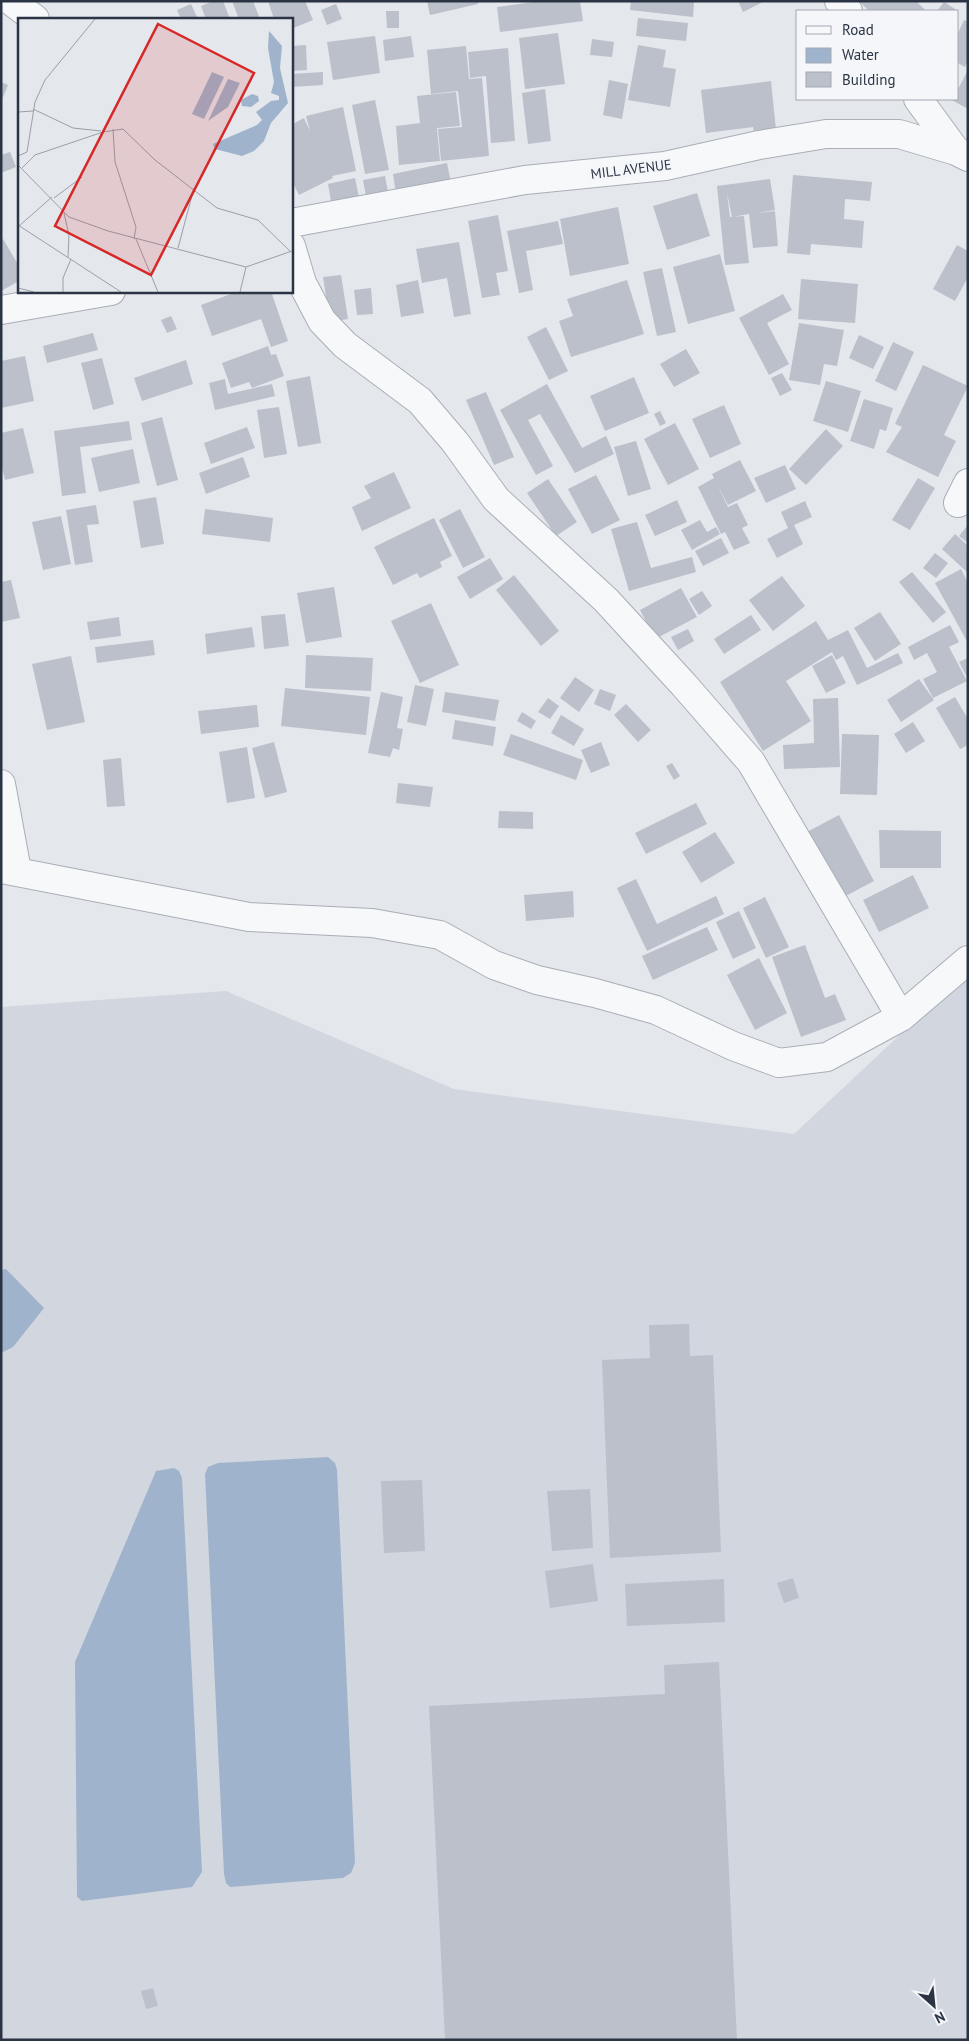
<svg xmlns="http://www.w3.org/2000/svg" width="969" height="2041" font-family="'PT Sans',sans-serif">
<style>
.built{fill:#d2d6de}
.water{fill:#9fb4cc}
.building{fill:#bbc0ca}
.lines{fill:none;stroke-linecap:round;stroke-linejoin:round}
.minor-casing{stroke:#a9aeb7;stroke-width:30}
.minor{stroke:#f7f8fa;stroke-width:28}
.labels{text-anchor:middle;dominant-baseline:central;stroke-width:4.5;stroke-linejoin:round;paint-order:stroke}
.street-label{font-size:14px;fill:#2b3445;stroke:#f4f6f9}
.inset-road{fill:none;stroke:#9a9fa9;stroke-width:1}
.view{fill:#d62828;fill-opacity:0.15;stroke:#d62828;stroke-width:2.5}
.inset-edge{fill:none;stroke:#2b3445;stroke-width:2.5}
</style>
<rect width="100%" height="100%" fill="#e4e7ec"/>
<!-- built -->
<path class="built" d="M968,971V2040H1V1007L226,991L454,1089L794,1134Z"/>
<!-- water -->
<path class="water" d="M6,1269L44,1308L13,1347L1,1353V1270Z
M328,1457L335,1463L337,1470L355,1863L351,1873L343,1878L230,1887L226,1883L224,1874L205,1474L208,1467L218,1463Z
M174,1468L179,1471L182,1478L202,1872L192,1887L82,1901L77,1897L75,1662L156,1471Z"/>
<!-- building -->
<path class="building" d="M213,1H223L230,19H206L201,6Z
M232,1H253L260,19H239Z
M268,1H305L313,20L291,29V19H274Z
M427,1H478V4L430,15Z
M541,1H580L583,21L500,32L497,7Z
M631,1H694L693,17L630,10Z
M738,1H765L743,12Z
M859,1H919L918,3L926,11H869Z
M944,2L958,11H937Z
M191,4L198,19H181L177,10Z
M336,4L342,19L327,25L321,10Z
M386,11H399V28H387Z
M638,18L688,23L686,41L636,36Z
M964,20L968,22V61L965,67L958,63V33Z
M558,33L565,84L525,89L519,38Z
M375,36L380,73L333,80L327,42Z
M411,36L414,57L385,61L383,40Z
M592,39L614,42L612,57L590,55Z
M306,45L307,70L291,71V46Z
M638,45L666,50L663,67L676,69L670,107L628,100Z
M466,46L469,79L482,78L489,156L441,161L438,129L462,127L458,91L431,94L427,50Z
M508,48L515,141L491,143L486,76L470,78L468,52Z
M968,70V109L952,100L958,99V89Z
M323,72V85L291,87V74Z
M609,80L628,84L622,119L603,115Z
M771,81L776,130L754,133L753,127L706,133L701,90Z
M1,82L8,85L1,102Z
M545,89L551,141L528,144L522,93Z
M456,92L460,126L437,128L440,161L399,165L396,126L420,123L417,96Z
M375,100L389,170L365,174L352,105Z
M343,107L356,171L332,176L333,178L299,195L291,179V125L304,118L310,131L306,116Z
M10,152L16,167L1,173V155Z
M447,163L451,183L396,194L393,174Z
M793,175L872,182L870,201L845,199L844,219L864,221L862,248L811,244L810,255L787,253Z
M385,176L389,197L367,201L363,180Z
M355,178L360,202L332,207L328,184Z
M770,179L775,210L757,213L775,211L778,246L753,248L749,214L732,217L727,193L730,217L744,216L749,263L725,265L717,186Z
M697,193L710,236L667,250L653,206Z
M618,207L629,264L570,276L560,219Z
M498,215L508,271L496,273L500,295L482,298L468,221Z
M558,221L563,244L526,251L533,290L519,293L507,231Z
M3,239L19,266V281L1,291V240Z
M459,242L471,314L454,317L447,278L422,283L416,249Z
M957,245L968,251V277L955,301L933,289Z
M720,254L735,311L688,324L673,267Z
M662,268L676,332L657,336L643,272Z
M341,275L348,319L330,322L323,277Z
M801,279L858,284L855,323L798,319Z
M418,280L424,313L401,317L396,285Z
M627,280L644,334L571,357L559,321L573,316L567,299Z
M371,288L373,314L357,315L354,290Z
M239,291H271L288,341L271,347L261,319L212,336L201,305Z
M783,294L792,310L767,323L789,364L769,375L739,318Z
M171,316L177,329L167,333L161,320Z
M799,323L844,330L837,366L824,364L820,385L789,380Z
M546,327L568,371L549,380L527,337Z
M93,333L98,350L47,363L43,346Z
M859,335L884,347L873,369L849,358Z
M893,342L914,352L896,391L875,381Z
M268,346L271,355L276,354L284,376L252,388L249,382L231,388L222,363Z
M686,349L700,373L674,387L660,364Z
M25,356L34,401L1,408V361Z
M102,358L114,404L93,410L81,363Z
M186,360L193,384L142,401L134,378Z
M923,365L968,386L944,435L956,441L938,477L886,452L902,427L895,424Z
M782,373L792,390L780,396L771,378Z
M310,376L321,443L298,447L286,381Z
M634,377L649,413L605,431L590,396Z
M225,379L228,394L272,384L275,396L215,410L209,383Z
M826,381L861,391L848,432L813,421Z
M547,384L582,448L606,436L614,454L575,473L540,414L528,420L553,466L536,475L500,410Z
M486,392L514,457L494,465L466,400Z
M864,399L893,408L886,431L880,429L874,449L850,441Z
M724,405L741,444L710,458L692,419Z
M279,407L287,454L264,458L257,410Z
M660,411L666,423L660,426L654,414Z
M162,417L178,480L157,486L141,423Z
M129,421L132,440L80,447L86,493L62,496L54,431Z
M675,423L699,469L668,485L644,439Z
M247,427L255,448L211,464L204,443Z
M23,428L34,473L5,480L1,463V433Z
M826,429L843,446L806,485L789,469Z
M636,441L651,489L628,496L614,447Z
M133,449L140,483L99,492L91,458Z
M243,457L250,477L206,494L199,473Z
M740,460L756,491L728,505L717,484L728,507L737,503L748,525L742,528L750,543L734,550L725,532L721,534L698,487L714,478L712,474Z
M785,465L796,489L766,503L754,478Z
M394,472L411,508L362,531L352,507L371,498L364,486Z
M596,475L620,520L592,534L568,489Z
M918,478L935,488L910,530L892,520Z
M548,479L577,522L556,536L527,493Z
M156,497L164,544L141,548L133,501Z
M677,500L687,522L655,536L645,515Z
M805,501L812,517L794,525L803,544L777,558L767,539L788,528L781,512Z
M96,505L99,524L87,525L93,562L75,565L66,510Z
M205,509L273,518L270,542L202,534Z
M460,509L485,557L463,568L439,520Z
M61,516L71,564L43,570L32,522Z
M434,518L452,556L440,562L442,567L420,578L417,573L393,585L374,547Z
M700,520L707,532L716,527L720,534L692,550L681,530Z
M637,522L651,568L692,557L696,572L629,591L611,529Z
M968,525V543L959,536Z
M955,534L968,546V573L942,549Z
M721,538L729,553L703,566L695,551Z
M935,553L948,563L936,578L923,568Z
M490,558L503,579L470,599L457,577Z
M961,569L968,583V643L935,583Z
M912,572L946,612L933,623L899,582Z
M514,575L559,631L541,646L496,590Z
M782,576L805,606L773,631L749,600Z
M11,580L20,618L1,622V582Z
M334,587L342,637L306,643L297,593Z
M681,588L697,617L655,639L640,610Z
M702,591L712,606L699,615L689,599Z
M431,603L459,665L420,683L391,621Z
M880,612L901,644L875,661L854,628Z
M285,614L289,646L264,649L261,616Z
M751,615L761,630L724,654L714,639Z
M119,617L121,636L90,640L87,622Z
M816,621L828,640L848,630L867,668L898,653L903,663L857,685L843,656L836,660L832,652L786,681L811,721L763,751L720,682Z
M950,625L959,642L949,647L967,681L933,698L923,679L937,672L927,653L914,660L908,647Z
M252,627L255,647L207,654L205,634Z
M688,629L694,641L678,650L671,637Z
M153,640L155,655L97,663L95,647Z
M306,655L373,658L371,691L305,688Z
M832,655L846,683L826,693L812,666Z
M71,656L85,722L47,730L32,664Z
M968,658V679L959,662Z
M575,677L594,690L579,712L560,698Z
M919,679L934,700L901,722L887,700Z
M415,685L434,689L426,726L407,722Z
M285,688L370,697L366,735L281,726Z
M600,689L616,695L610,711L594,704Z
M381,692L403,697L397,728L403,729L399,750L393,748L390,757L368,753Z
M445,692L499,700L495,721L442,712Z
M955,697L968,719V745L960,749L936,708Z
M548,698L559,706L550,719L538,712Z
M838,698L840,767L784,769L783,745L814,743L813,699Z
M626,704L651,730L638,742L614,715Z
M257,705L259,727L201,734L198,711Z
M522,712L536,721L531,729L517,721Z
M561,715L584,729L574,746L551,733Z
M455,720L496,727L493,746L452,739Z
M913,722L925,741L906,753L894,734Z
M511,734L583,760L576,780L503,755Z
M842,734L879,735L877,795L840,794Z
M274,742L287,792L265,798L252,748Z
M601,742L610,765L591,773L581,750Z
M247,747L255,798L227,803L219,752Z
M121,758L125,806L107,807L103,760Z
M672,763L680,776L674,780L666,766Z
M398,783L433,787L430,807L396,803Z
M696,803L707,824L646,854L635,833Z
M499,811L533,812V829L498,828Z
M839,815L874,881L840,899L805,833Z
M879,830L941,831V868H880Z
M715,832L735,863L701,883L682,852Z
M913,875L929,908L879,932L863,900Z
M636,879L657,924L716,896L724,914L647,951L617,888Z
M573,891L574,917L526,921L524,895Z
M765,897L789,947L766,958L743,908Z
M739,911L756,948L733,959L716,922Z
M707,927L718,950L653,980L642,956Z
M805,945L825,998L835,994L846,1020L801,1037L772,957Z
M759,958L787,1013L755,1030L727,975Z
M689,1324L690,1356L713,1355L721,1552L610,1558L602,1360L650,1358L649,1325Z
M422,1480L425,1551L384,1553L381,1481Z
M590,1489L593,1548L552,1551L547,1491Z
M593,1564L598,1601L550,1608L545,1571Z
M793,1578L799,1598L784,1603L777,1583Z
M724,1579L725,1622L627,1626L625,1584Z
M719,1662L737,2040H445L429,1706L665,1694L664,1665Z
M153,1988L158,2006L146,2009L141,1991Z"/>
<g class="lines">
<defs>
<path id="minor" d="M11,1L35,19
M839,1L848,11
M918,99L956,151
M291,223L525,180L665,166L759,145L826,134H899L956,151L968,157
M291,246L302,283L322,321L345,345L420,401L455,442L496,499L606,600L684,685L751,762L901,1017
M1,310L111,291
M958,503L968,483
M1,784L17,871
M1,869L249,917L372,923L440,935L494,965L537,980L595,993L656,1010L733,1046L779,1063L827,1057L901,1017L968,960"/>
</defs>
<!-- minor casing -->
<use href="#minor" class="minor-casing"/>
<!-- minor -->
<use href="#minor" class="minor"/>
</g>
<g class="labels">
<!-- street labels -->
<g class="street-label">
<text transform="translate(631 169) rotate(-7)">MILL AVENUE</text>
</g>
</g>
<!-- overview -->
<g transform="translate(18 18)">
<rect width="275" height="275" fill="#e4e7ec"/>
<path d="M251,13L264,28L262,50L270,85L253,105L246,123L236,133L224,138L197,131L195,126L239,107L244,102L238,94L253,83L261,82V78L253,75L256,64L250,30ZM194,54L206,59L186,101L174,96ZM210,61L222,65L210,89L190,103ZM234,76L240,78L241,83L233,89L224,88L223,82Z" fill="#9fb4cc"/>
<path class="inset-road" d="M15,91L55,110L83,113M0,94L15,93M95,111L97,144L118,209L116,221M0,138L9,134L17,84L27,62L77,1M0,147L51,199L90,213L228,249L274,233M4,150L17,137L85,114L105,111L137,142L199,190L240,202L273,234M36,180L64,159M46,195L51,217L50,239M0,207L103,274M1,208L34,179M118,221L140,274M160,230L176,170M0,270L16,274M45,274V260L53,241M222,274L228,249"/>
<path class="view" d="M140,6L236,55L133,257L37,208Z"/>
<rect width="275" height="275" class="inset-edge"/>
</g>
<!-- border -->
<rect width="969" height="2041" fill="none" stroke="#2b3445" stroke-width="5"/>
<!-- legend -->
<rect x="796" y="10" width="162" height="90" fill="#f4f6f9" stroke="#a4a8b1"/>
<rect x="806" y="26" width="25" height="8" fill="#f7f8fa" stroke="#a4a8b1"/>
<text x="842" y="35" font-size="15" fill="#2b3445">Road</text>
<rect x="806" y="48" width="25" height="15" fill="#9fb4cc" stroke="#a4a8b1"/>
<text x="842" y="60" font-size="15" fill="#2b3445">Water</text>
<rect x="806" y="72" width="25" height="15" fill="#bbc0ca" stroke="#a4a8b1"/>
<text x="842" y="85" font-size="15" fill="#2b3445">Building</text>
<!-- north arrow -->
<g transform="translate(934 2006) rotate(153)" stroke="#f4f6f9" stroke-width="4" paint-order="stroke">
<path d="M0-4L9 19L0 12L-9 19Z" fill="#2b3445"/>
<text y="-8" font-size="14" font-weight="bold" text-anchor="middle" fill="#2b3445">N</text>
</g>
</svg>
